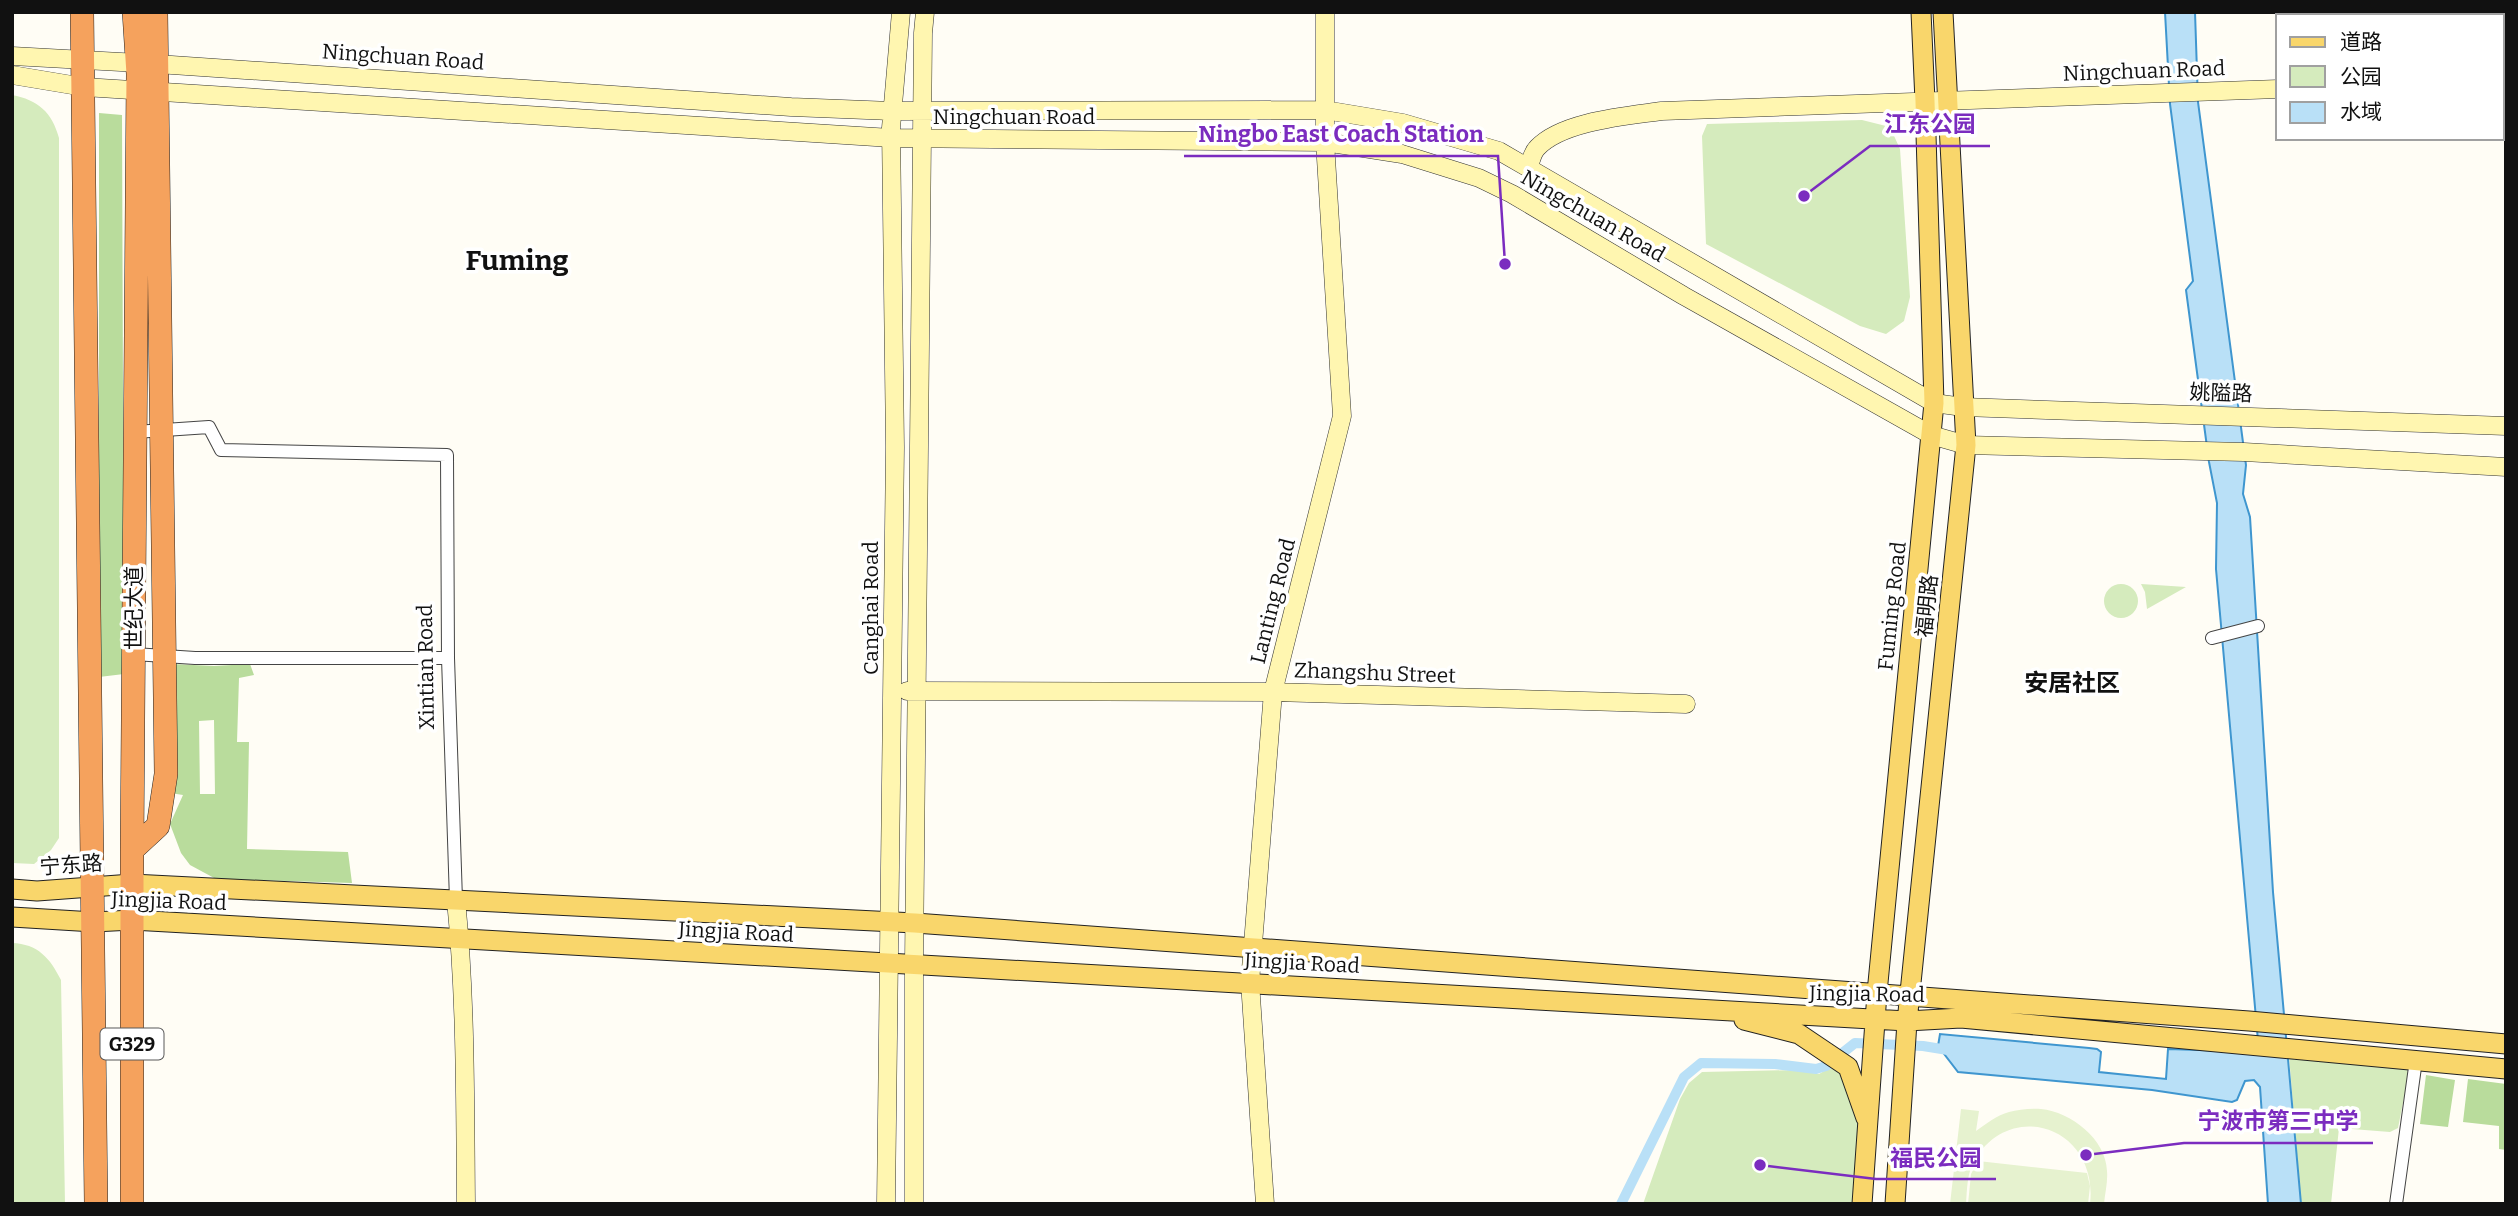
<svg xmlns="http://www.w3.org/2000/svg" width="2518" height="1216" font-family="Bitter,'Noto Sans SC',serif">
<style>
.green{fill:#d5ebbd}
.forest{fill:#b9dc9c;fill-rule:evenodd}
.pitch{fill:#e6f2cf}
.water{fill:#b9e0f7;stroke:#3f96cf;stroke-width:2}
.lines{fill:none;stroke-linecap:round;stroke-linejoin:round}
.canal{stroke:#b9e0f7;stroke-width:10}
.street-casing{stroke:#444;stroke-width:14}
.secondary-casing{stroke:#333;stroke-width:19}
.primary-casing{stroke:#222;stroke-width:21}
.highway-casing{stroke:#222;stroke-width:24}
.street{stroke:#fff;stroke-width:12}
.secondary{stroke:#fff6b0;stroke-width:18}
.primary{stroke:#f9d66b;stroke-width:19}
.highway{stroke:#f5a25d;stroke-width:23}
.labels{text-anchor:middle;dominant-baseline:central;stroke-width:7;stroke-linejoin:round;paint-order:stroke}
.shield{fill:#fff;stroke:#585858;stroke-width:2}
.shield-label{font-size:19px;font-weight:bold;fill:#111}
.street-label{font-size:21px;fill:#111;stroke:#fff}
.quarter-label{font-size:24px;font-weight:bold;fill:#111;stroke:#fff}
.district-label{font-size:28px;font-weight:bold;fill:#111;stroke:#fff}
.leader{fill:none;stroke:#7b2cbf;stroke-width:2.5}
.callout-dot{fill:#7b2cbf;stroke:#fff;stroke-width:2.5}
.callout-label{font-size:23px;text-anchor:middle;font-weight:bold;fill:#7b2cbf;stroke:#fff;stroke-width:7;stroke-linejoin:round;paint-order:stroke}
</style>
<rect width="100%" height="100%" fill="#fffdf5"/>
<!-- green -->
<path class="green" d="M12,95C38,100 52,112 59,138V838L51,850L34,864L12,863Z
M1862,120L1890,127L1900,149L1910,297L1904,321L1886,334L1860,326L1706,244L1702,136L1707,124Z
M2141,584L2186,587L2147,609L2145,592Z
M2104 601a17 17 0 1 1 34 0a17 17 0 1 1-34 0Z
M12,943C38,944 50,958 61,980L65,1204H12Z
M2289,1055L2397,1062L2409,1072L2398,1128L2390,1132L2339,1128L2331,1204H2301Z
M1839,1063L1866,1125L1858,1204H1643L1680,1099L1689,1083L1702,1072L1796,1070L1819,1074Z"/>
<!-- forest -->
<path class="forest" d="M99,113L122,115L124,674L99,677Z
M172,664L214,666L250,664L254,675L239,678L237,742H249L247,849L348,852L352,883L216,879L190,865L181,853L170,824L183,795L170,793ZM214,720L215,794H200L199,721Z
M2426,1075L2455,1080L2448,1127L2420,1124Z
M2468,1079L2506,1084V1150L2499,1149V1126L2463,1122Z"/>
<!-- pitch -->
<path class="pitch" d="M1961,1109L1979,1111L1976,1131C1986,1124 1997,1115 2009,1112C2018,1110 2031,1108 2041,1109C2071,1112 2106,1139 2107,1171C2108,1182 2105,1193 2104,1204H2090C2099,1128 2011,1097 1974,1161C1967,1174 1967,1189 1966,1204H1950Z
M1978,1161L2087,1173L2090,1186L2088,1204H1968L1971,1174Z"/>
<!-- water -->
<path class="water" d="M2165,12H2195L2198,102L2246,465L2243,494L2250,517L2273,892L2301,1204H2268L2260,1087L2254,1080L2245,1081L2237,1100L2232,1102L2152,1090L1958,1072L1938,1046L1940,1034L2089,1048L2097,1049L2101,1052L2099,1072L2166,1079L2168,1049L2259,1052L2216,569L2217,503L2209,462L2186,290L2193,281L2170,104Z"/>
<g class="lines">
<!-- canal -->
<path class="canal" d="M1621,1204L1684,1077L1701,1063L1775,1064L1816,1069L1826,1066L1855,1043L1923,1046L1954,1051"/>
<defs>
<path id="street" d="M135,432L209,427L221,450L447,455L448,658L456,900
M2212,638L2258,626
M134,654L195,658H448
M2396,1204L2416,1060"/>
<path id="secondary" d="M12,56L157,64L791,107L892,111L1325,110L1403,123L1499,151L1934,403L1963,407L2506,426
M12,75L84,87L891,138L1325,142L1402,154L1479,178L1512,194L1684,296L1931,435L1966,445L2244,452L2506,467
M2502,83H2506
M1528,168C1531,162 1532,153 1537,148C1562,121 1627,116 1662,111L2278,89
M907,691L1273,692L1686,704
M456,900C466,1000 465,1103 466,1204
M886,1204L895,447L891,128L901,12
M914,1204V964L923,33L925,12
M1265,1204L1250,982L1273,692L1342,416L1325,142V12"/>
<path id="primary" d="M12,889L37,891L132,884L915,923L2249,1021L2506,1044
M12,917L94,922L132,920L1907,1021L1961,1018L2506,1069
M1744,1020L1799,1034L1848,1067L1866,1118
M1862,1204L1877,993L1934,403L1925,101L1921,12
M1895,1204L1907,1022L1966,445L1943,12"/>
<path id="highway" d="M82,12L96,1204
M132,850L158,826L166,774C162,520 159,266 156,12
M132,1204V850L138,74L134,12"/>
</defs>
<!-- street casing -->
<use href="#street" class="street-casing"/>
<!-- secondary casing -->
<use href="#secondary" class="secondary-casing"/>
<!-- primary casing -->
<use href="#primary" class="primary-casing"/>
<!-- highway casing -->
<use href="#highway" class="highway-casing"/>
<!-- street -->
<use href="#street" class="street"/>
<!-- secondary -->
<use href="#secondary" class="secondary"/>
<!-- primary -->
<use href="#primary" class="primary"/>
<!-- highway -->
<use href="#highway" class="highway"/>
</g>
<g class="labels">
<!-- shield labels -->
<rect class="shield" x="100.5" y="1028.5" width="63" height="31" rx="5"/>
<g class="shield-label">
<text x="132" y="1044">G329</text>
</g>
<!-- street labels -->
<g class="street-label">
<text transform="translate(403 57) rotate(4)">Ningchuan Road</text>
<text transform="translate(2144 71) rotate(-2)">Ningchuan Road</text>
<text x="1014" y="117">Ningchuan Road</text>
<text transform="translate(1593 216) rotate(30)">Ningchuan Road</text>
<text transform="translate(2221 393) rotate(2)">姚隘路</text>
<text transform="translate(1273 601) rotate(-76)">Lanting Road</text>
<text transform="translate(1892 606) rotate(-84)">Fuming Road</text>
<text transform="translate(1927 606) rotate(-84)">福明路</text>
<text transform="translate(134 608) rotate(-90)">世纪大道</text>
<text transform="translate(871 608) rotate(-90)">Canghai Road</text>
<text transform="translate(426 667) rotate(-91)">Xintian Road</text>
<text transform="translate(1375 673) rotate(2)">Zhangshu Street</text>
<text transform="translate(71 865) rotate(-4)">宁东路</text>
<text transform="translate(169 901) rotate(2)">Jingjia Road</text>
<text transform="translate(736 932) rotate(3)">Jingjia Road</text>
<text transform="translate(1302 963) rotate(3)">Jingjia Road</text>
<text transform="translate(1867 994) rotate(1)">Jingjia Road</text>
</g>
<!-- quarter labels -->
<g class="quarter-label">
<text x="2072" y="683">安居社区</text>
</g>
<!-- district labels -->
<g class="district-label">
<text x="517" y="260">Fuming</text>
</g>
</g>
<!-- callouts -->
<path class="leader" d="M1804 196L1870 146H1990M1505 264L1498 156H1184M2086 1155L2184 1143H2373M1760 1165L1876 1179H1996"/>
<g class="callout-dot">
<circle cx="1804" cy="196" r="7"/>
<circle cx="1505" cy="264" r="7"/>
<circle cx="2086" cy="1155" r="7"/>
<circle cx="1760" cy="1165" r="7"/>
</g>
<g class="callout-label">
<text x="1930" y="132">江东公园</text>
<text x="1341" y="142">Ningbo East Coach Station</text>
<text x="2278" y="1129">宁波市第三中学</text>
<text x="1936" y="1166">福民公园</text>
</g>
<!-- border -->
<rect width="2518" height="1216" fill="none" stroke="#111111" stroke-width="28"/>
<!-- legend -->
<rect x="2276" y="14" width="228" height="126" fill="#ffffff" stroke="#a0a0a0" stroke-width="2"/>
<rect x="2290" y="37" width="35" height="10" fill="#f9d66b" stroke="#a0a0a0" stroke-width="2"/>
<text x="2340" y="49" font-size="21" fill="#111111">道路</text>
<rect x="2290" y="66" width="35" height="21" fill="#d5ebbd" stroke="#a0a0a0" stroke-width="2"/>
<text x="2340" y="84" font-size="21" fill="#111111">公园</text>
<rect x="2290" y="102" width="35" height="21" fill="#b9e0f7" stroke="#a0a0a0" stroke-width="2"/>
<text x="2340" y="119" font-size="21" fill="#111111">水域</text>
</svg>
